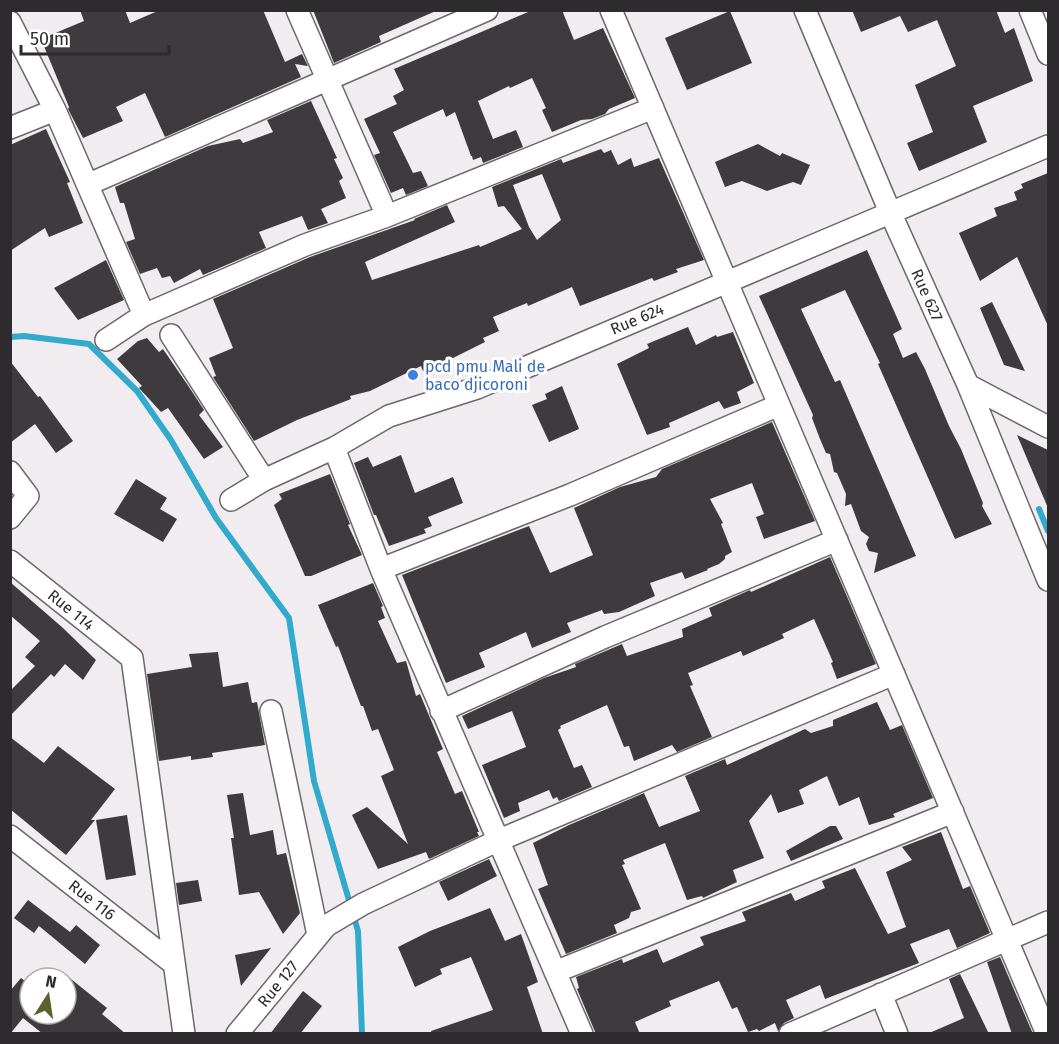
<svg xmlns="http://www.w3.org/2000/svg" width="1059" height="1044" font-family="'Fira Sans',sans-serif">
<style>
.lines{fill:none;stroke-linecap:round;stroke-linejoin:round}
.stream{stroke:#32aacb;stroke-width:6}
.building{fill:#3e3a3e;fill-rule:evenodd}
.minor-casing{stroke:#6c686c;stroke-width:24}
.minor{stroke:#fff;stroke-width:21}
.shop-dot{fill:#3f7fe0;stroke:#fff;stroke-width:2}
.labels{text-anchor:middle;dominant-baseline:central;stroke-width:6;stroke-linejoin:round;paint-order:stroke}
.street-label{font-size:16px;fill:#2d2b2d;stroke:#fff}
.shop-label{font-size:16px;fill:#366cbe;stroke:#fff;text-anchor:start}
</style>
<rect width="100%" height="100%" fill="#f1ecf0"/>
<g class="lines">
<!-- stream -->
<path class="stream" d="M10,337L24,336L89,344L137,391L171,440L216,518L289,618L314,781L358,931L362,1034
M1039,509L1048,531"/>
</g>
<!-- building -->
<path class="building" d="M80,10H125L130,23L160,10H263L285,62L302,54L308,66L295,64L301,77L165,137L145,93L116,107L123,121L83,138L68,109L69,107L41,39L84,21Z
M313,10H438L379,36L381,42L334,63Z
M533,10H562L574,40L603,28L635,98L609,109L605,114L592,119L581,120L552,132L542,110L546,108L532,78L510,88L509,86L478,101L493,139L516,130L523,147L483,163L481,157L473,160L472,156H471L455,112L446,117L443,109L393,132L413,173L421,171L428,186L406,195L403,188L391,193L374,155L380,153L364,119L397,104L393,96L404,90L394,69Z
M852,10H996L1005,33L1014,28L1033,81L973,106L987,142L919,171L907,143L933,132L915,85L956,66L937,20L908,32L900,16L861,32Z
M730,11L752,63L687,90L665,38Z
M311,101L337,158L334,159L343,178L339,181L346,198L321,209L328,223L308,230L302,216L259,232L266,248L203,275L200,269L174,283L170,276L162,278L157,268L140,274L126,242L135,239L124,203H120L115,187L208,146L240,139L243,143L273,132L267,120Z
M46,129L70,182L67,183L83,223L49,237L45,228L10,251V145Z
M758,144L780,156L782,153L810,165L801,185L793,182L767,191L742,181L725,187L715,162Z
M601,149L604,153L611,150L618,165L631,158L634,167L659,158L704,260L676,269L678,272L654,281L652,278L580,306L572,287L528,306L527,303L493,317L499,331L483,338L485,342L447,361L423,371L421,366L370,391L350,396L351,399L297,420L254,441L213,377L216,376L209,358L233,348L213,299L310,257L415,220L414,219L447,205L455,222L365,262L372,280L479,245L480,247L522,229L504,206L498,207L492,187L561,159L563,163ZM542,174L561,220L537,240L529,227L513,185Z
M1048,173V326L1017,257L980,281L959,233L997,216L994,208L1017,200L1014,192L1023,188L1021,184Z
M867,250L902,329L893,334L903,358L916,352L925,369L949,426L961,449L983,503L982,506L992,524L955,539L878,364L880,363L845,290L801,309L835,382L840,380L916,556L874,573L878,553L869,551L866,544L869,537L861,531L851,504L845,506L846,494L837,473L834,472L830,454L826,453L820,439L812,418L813,415L759,296Z
M106,260L124,300L78,320L54,288Z
M992,302L1025,371L1004,365L980,308Z
M688,327L696,345L716,335L717,337L733,332L754,383L737,392L741,403L724,409L719,401L669,423L670,427L647,435L617,364L649,348L647,344Z
M147,338L159,352L163,349L189,387L204,410L199,415L223,447L204,459L168,408L161,412L139,388L142,386L117,359L138,341Z
M10,361L38,397L40,396L73,441L56,453L35,424L10,443Z
M562,386L579,429L549,442L532,405L547,399L545,394Z
M772,422L815,521L764,539L756,517L764,514L752,483L710,499L723,523L721,524L732,552L725,556V559L719,564L707,569L708,570L685,579L682,572L650,583L655,596L619,612L604,614L602,610L567,623L571,632L532,648L526,632L479,653L485,667L446,683L402,575L529,526L550,573L593,555L574,508L620,487L656,477L662,469Z
M1017,435L1048,450V508Z
M401,455L415,493L453,477L463,503L428,517L432,526L424,529L426,533L389,546L376,515H374L354,463L368,457L373,467Z
M330,474L350,524L348,525L362,555L311,576H305L274,505L282,499L279,494Z
M136,479L167,498L160,509L177,519L163,542L114,514Z
M830,557L876,664L837,679L831,663L833,662L814,619L782,634L784,638L743,656L741,651L688,673L693,685L690,686L712,737L677,752L672,745L634,761L629,746L624,747L607,705L560,726L561,728L558,730L574,768L582,765L592,787L559,801L557,797L553,799L549,790L518,803L520,811L504,818L482,765L526,747L512,711L468,729L462,716L544,678L576,667L575,664L622,644L627,656L683,637L682,629L712,616L709,608L750,590L751,592Z
M10,582L63,628L96,660L83,680L65,664L54,677L51,674L10,716V691L35,666L25,657L40,641L10,615Z
M373,583L383,606L381,607L385,618L378,621L397,663L406,661L416,696L420,694L443,749L437,752L455,794L462,791L479,832H477L479,836L429,859L426,852L378,869L352,815L367,807L408,844L381,776L394,770L378,729L372,731L363,706H361L338,646L336,647L318,605Z
M218,652L223,687L248,682L252,703L257,702L265,745L212,753L213,757L191,760V756L159,761L147,674L192,667L189,654Z
M877,702L890,730L902,725L933,798L893,814L895,817L869,825L859,797L839,806L827,776L799,790L804,804L778,813L771,794L749,821L764,858L733,870L737,882L703,898L702,896L687,900L665,843L623,860L625,864L622,865L641,909L631,912L629,918L614,925L617,933L566,954L538,889L548,885L533,843L569,825L644,793L659,827L700,811L685,776L725,759L727,765L805,729L811,733L833,726V720Z
M10,737L44,763L58,746L115,789L91,820H95L66,855L10,809Z
M243,793L250,835L273,830L277,855L286,853L300,913L283,934L259,892L239,895L231,838H234L227,795Z
M127,815L136,875L106,880L96,820Z
M830,826H836L843,839L791,861L786,851Z
M941,832L963,889L970,886L990,933L957,948L949,929L910,944L919,963L825,999L820,985L786,1000L794,1018L784,1023L778,1031L775,1023L759,1031L757,1029L748,1032L737,1007L732,1009L719,981L669,1001L671,1006L635,1022L640,1034H596L577,989L579,988L576,977L622,959L623,963L657,949L663,963L704,945L700,937L746,921L742,912L791,893L795,901L825,888L822,881L855,868L888,934L906,927L886,872L912,860L902,847Z
M489,859L497,876L448,901L439,882Z
M198,880L202,901L179,905L176,883Z
M28,900L70,932L76,925L100,945L85,964L39,926L34,933L14,918Z
M490,908L505,941L521,934L538,982L527,987L543,1034H432L431,1031L493,1010L471,957L440,969L442,974L415,987L398,947L430,931Z
M271,948L241,986L235,955Z
M1000,957L1033,1034H1012L987,962Z
M960,974L989,1034H927L964,1018L949,979Z
M66,975L107,1008L102,1014L126,1034H43L23,1018L10,1034V991L21,978L30,985V1014H66Z
M303,991L322,1006L300,1034H270Z"/>
<g class="lines">
<defs>
<path id="minor" d="M297,10L387,216
M611,10L1047,1034
M805,10L890,212L968,385L1048,580
M1030,10L1048,54
M10,22L55,110L144,315
M10,128L55,110
M89,184L487,10
M171,335L264,480
M106,340L144,315L305,245L387,216L653,108
M968,385L1048,427
M334,448L381,569L582,1034
M10,472L28,496L10,518
M231,500L264,480L334,448L389,416L477,388L1048,146
M10,561L132,658L184,1034
M381,569L570,495L779,405
M271,711L318,935
M441,711L605,637L837,540
M10,836L174,964
M555,972L953,812
M881,994L897,1034
M237,1034L326,926L363,904L497,841L894,674
M790,1034L1048,922"/>
</defs>
<!-- minor casing -->
<use href="#minor" class="minor-casing"/>
<!-- minor -->
<use href="#minor" class="minor"/>
</g>
<!-- markers -->
<circle class="shop-dot" cx="413" cy="375" r="6"/>
<g class="labels">
<!-- street labels -->
<g class="street-label">
<text transform="translate(927 295) rotate(66)">Rue 627</text>
<text transform="translate(637 319) rotate(-23)">Rue 624</text>
<text transform="translate(71 610) rotate(39)">Rue 114</text>
<text transform="translate(92 900) rotate(38)">Rue 116</text>
<text transform="translate(278 984) rotate(-51)">Rue 127</text>
</g>
<!-- shop labels -->
<g class="shop-label">
<text x="425" y="366">pcd pmu Mali de<tspan x="425" dy="18">baco djicoroni</tspan></text>
</g>
</g>
<!-- border -->
<rect width="1059" height="1044" fill="none" stroke="#2d2b2d" stroke-width="24"/>
<!-- north arrow -->
<g transform="translate(48 996) rotate(12)"><circle r="28" fill="#ffffff" stroke="#abaaab" stroke-width="1.5"/>
<path d="M0-4.5L10 22L0 15L-10 22Z" fill="#5e602d"/>
<text y="-9" font-size="16" font-weight="bold" text-anchor="middle" fill="#2d2b2d">N</text>
</g>
<!-- scale -->
<path d="M21 45v9h148v-9" fill="none" stroke="#2d2b2d" stroke-width="3"/>
<text x="30" y="45" font-size="18" fill="#2d2b2d" stroke="#ffffff" stroke-width="4.5" paint-order="stroke">50 m</text>
</svg>
